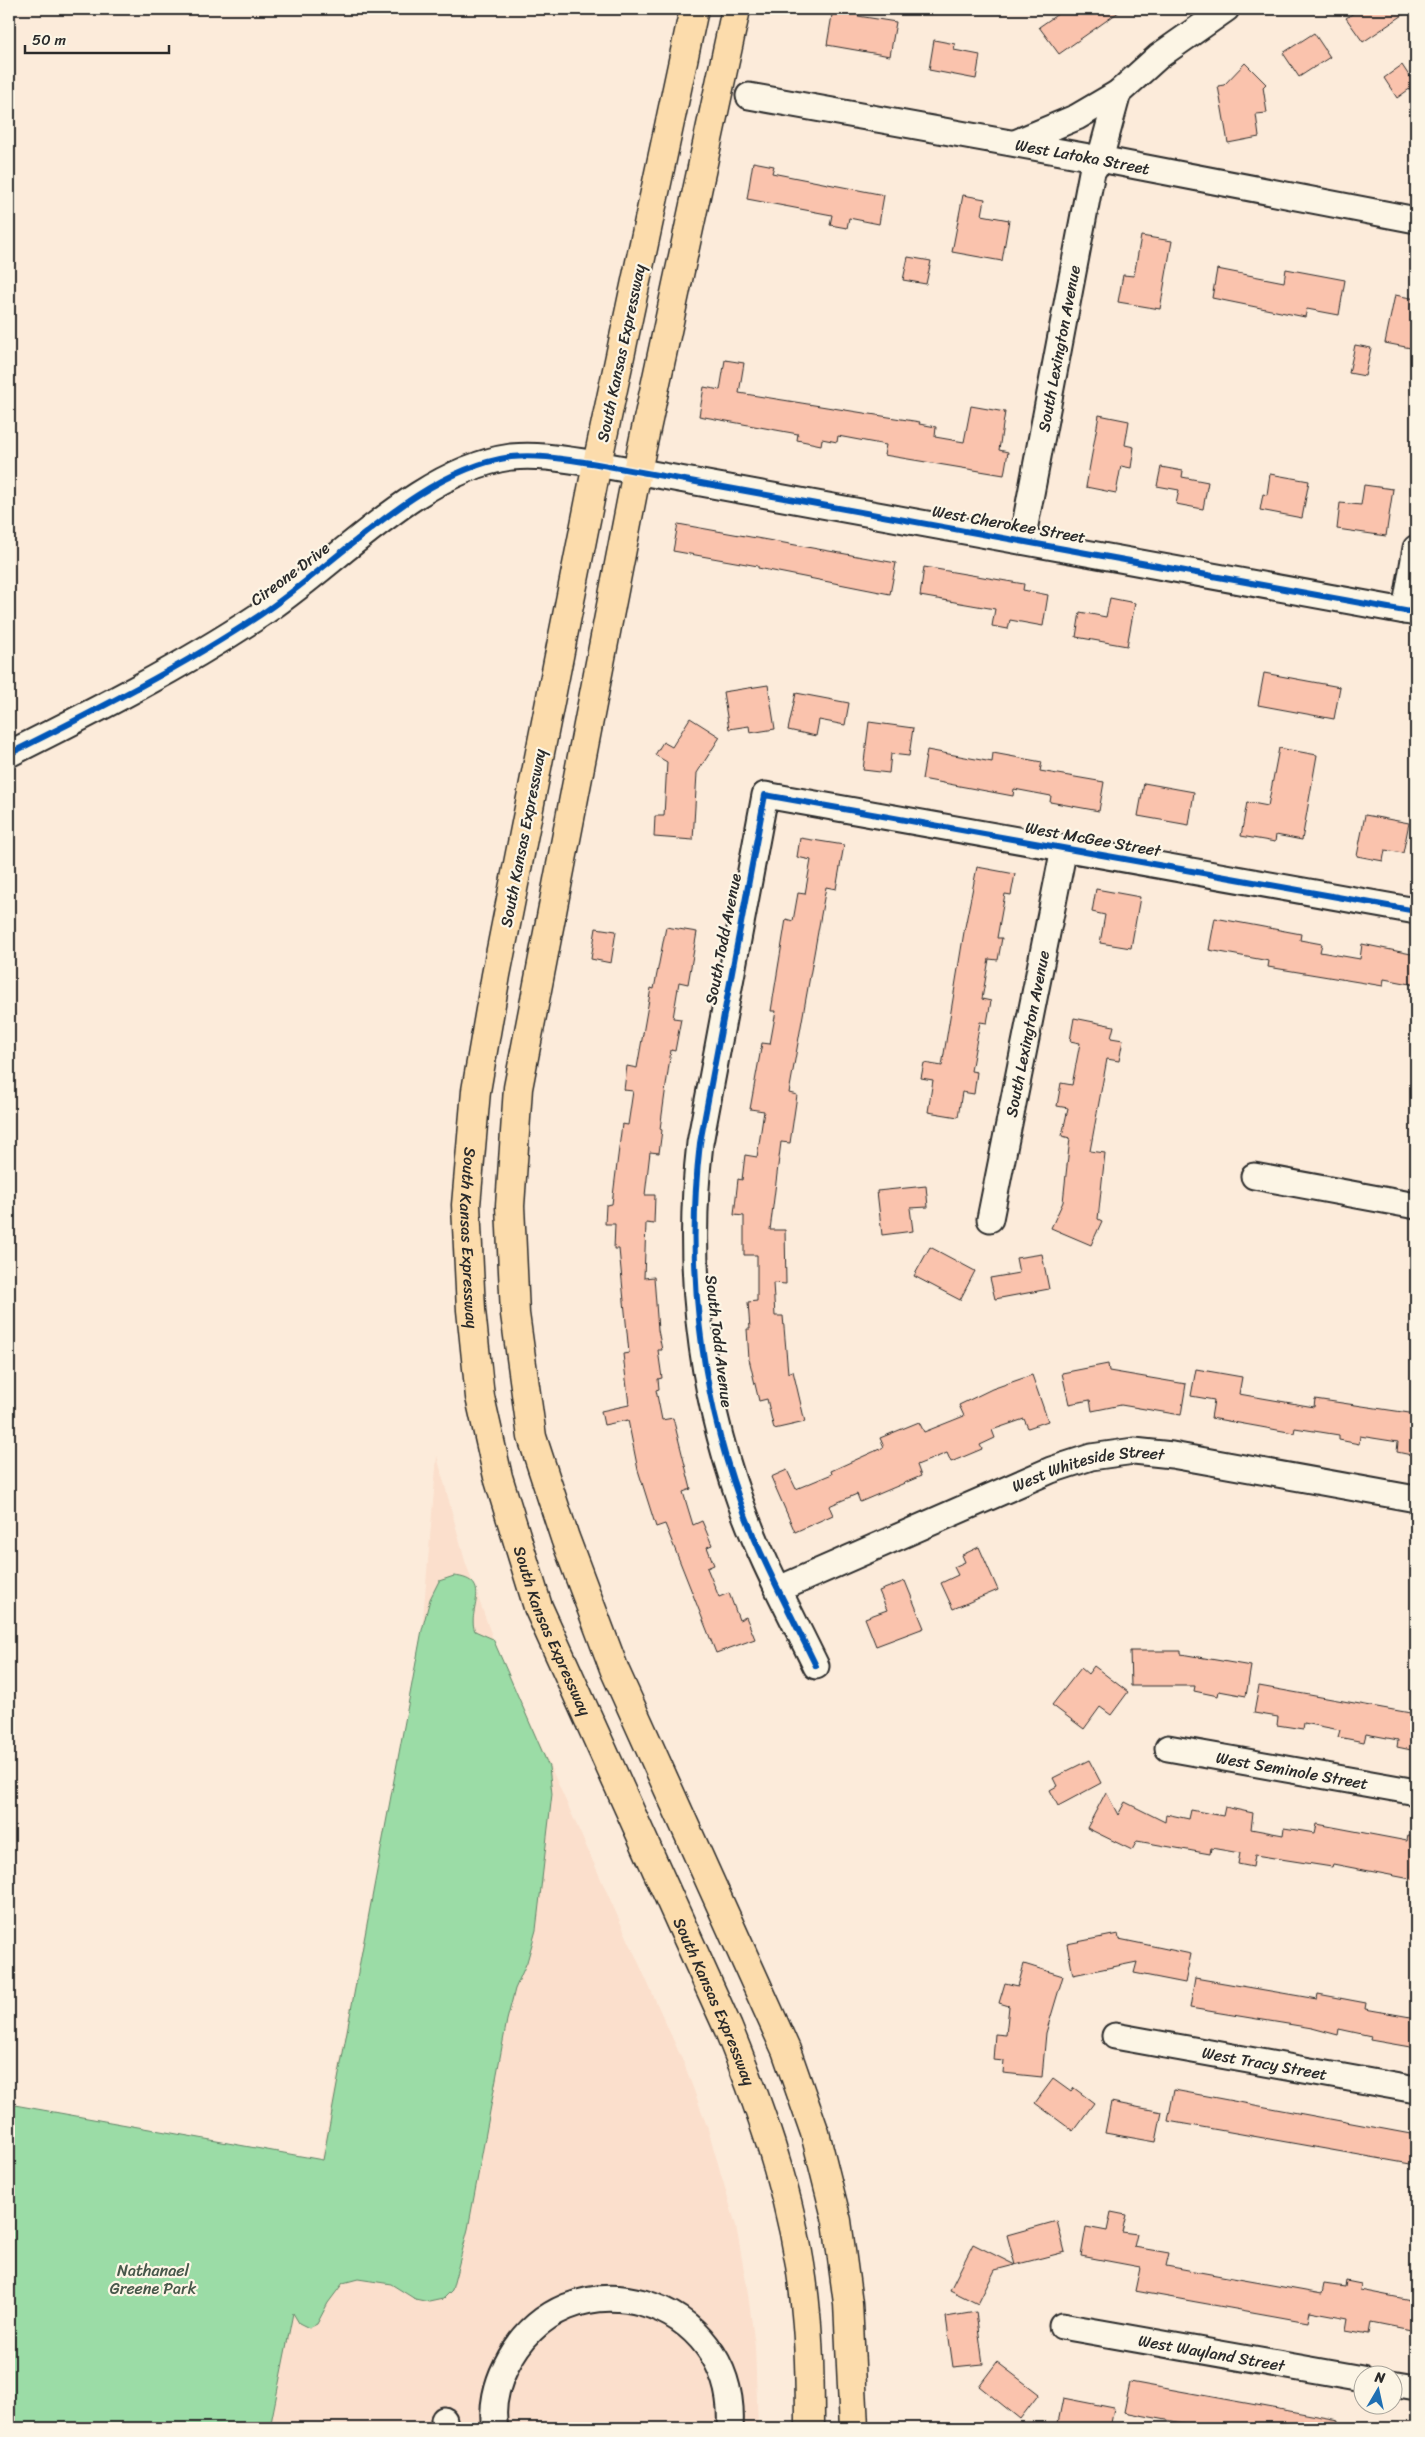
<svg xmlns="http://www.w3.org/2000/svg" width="1425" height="2437" font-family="Sriracha,sans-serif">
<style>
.built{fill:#fbdfcc}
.green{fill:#9bdca6;stroke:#638468}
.building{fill:#fac3ad;stroke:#2b2b2b}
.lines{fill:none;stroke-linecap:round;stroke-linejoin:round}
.minor-casing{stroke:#2b2b2b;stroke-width:29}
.major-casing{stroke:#2b2b2b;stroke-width:31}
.minor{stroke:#fcf5e5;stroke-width:25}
.major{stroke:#fcdcac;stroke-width:28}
.cycleway-casing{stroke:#fcf5e5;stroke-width:9}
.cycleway{stroke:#0057b8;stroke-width:6}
.labels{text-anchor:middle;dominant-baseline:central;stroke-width:4.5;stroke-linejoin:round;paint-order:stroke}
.street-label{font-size:16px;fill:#2b2b2b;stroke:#fcf5e5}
.park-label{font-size:16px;fill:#47574a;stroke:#fcf5e5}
</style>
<rect width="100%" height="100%" fill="#fcebda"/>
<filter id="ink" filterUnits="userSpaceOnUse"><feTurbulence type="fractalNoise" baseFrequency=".02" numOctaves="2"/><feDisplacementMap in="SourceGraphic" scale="10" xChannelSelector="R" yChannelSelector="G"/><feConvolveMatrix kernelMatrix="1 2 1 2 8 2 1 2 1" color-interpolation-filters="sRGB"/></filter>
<g filter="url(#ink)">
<!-- built -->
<path class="built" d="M437,1456L465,1561L493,1639L685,2066L708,2129L736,2226L747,2287L755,2346L758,2428H270L422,1630Z"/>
<!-- green -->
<path class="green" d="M454,1576C495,1580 466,1611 475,1631L493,1639L549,1767L552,1794L536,1930L527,1962L515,1989L507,2020L468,2229L452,2290L443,2299L429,2302L415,2299L391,2284L358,2279L343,2283L328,2303L317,2324L309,2328L299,2323L293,2313L270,2428H9V2104L323,2160L422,1630L430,1599L439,1581Z"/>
<!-- building -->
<path class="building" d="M833,9L859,10L858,16L896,22L890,56L827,45Z
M1065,9H1123L1059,54L1039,27Z
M1360,9H1412L1363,42L1346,18Z
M1314,33L1330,57L1299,77L1283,53Z
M934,40L955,44L954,50L980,55L976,79L929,70Z
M1245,63L1266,84L1263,87L1267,113L1256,114L1259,137L1228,143L1218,86L1224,85Z
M1402,65L1415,85L1397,98L1384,78Z
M753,162L774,166L772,173L884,195L879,224L849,218L847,228L830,225L832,215L747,199Z
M963,195L985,199L982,215L1009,220L1002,261L952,252Z
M1141,236L1172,241L1160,309L1118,302L1123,275L1134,276Z
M908,257L931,261L926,284L903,280Z
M1217,269L1284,282L1286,269L1345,280L1339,315L1307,309L1305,317L1212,298Z
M1395,295L1416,299V349L1385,343Z
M1355,345L1371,348L1365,376L1349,373Z
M725,360L744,363L739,393L920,422L919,424L936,427L935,437L964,442L971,406L1005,412L999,450L1008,452L1004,475L884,455L886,445L838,436L837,442L822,439L821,445L797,440L798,434L699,416L704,387L720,390Z
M1099,415L1129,421L1125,445L1134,447L1131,468L1121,466L1116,493L1086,487Z
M1161,467L1183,471L1182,477L1208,482L1203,509L1176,504L1179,490L1157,486Z
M1270,474L1309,481L1302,518L1260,510L1263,494L1267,495Z
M1364,485L1393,489L1386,536L1337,529L1340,503L1361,505Z
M678,524L896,563L890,594L758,568V566L673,551Z
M924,567L1024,584L1023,590L1048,595L1043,626L1010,620L1008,629L992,626L995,609L920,596Z
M1110,598L1135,603L1127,646L1076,637L1080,612L1106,617Z
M1264,673L1340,687L1334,719L1258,705Z
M768,685L775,729L750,733L749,726L729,729L723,692Z
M796,693L849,703L845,725L819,720L816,736L788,730Z
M690,718L720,737L697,773L693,840L654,837L655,816H664L667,762L655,755L663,742L672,747Z
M869,722L913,728L909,756L891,754L889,773L863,770Z
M1279,748L1317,755L1302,840L1276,835L1275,842L1241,836L1247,802L1268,806Z
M927,750L992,762L993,753L1042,762L1040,771L1104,782L1099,811L1050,802L1051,796L1014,789L1013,796L922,779Z
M1144,783L1194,792L1189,825L1138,816Z
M1365,815L1409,823L1403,853L1385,850L1383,861L1357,856Z
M800,838L844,845L836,889L826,887L789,1093L797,1095L790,1143L781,1142L770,1230H785L786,1284L773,1283L775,1316H783L788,1373L793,1371L805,1422L774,1429L767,1399L759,1401L749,1359L747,1329H750L748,1302L757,1301V1255H744V1216L734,1215L738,1179L742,1180L745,1155L757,1157L764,1111L750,1109L762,1043L770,1044L776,1011H771L786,919L793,921L798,893L805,894L811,860L797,857Z
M977,867L1015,874L1011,895L1005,894L997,938H1002L998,960L989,959L982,999L991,1001L987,1023L980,1022L971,1071L977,1072L974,1094L962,1092L958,1117L928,1112L933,1080L921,1078L924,1063L942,1066L964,932Z
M1096,889L1140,897L1131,948L1100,943L1105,915L1092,912Z
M1215,918L1301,934L1300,940L1322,944L1320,952L1360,959L1362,944L1416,955V985L1384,979L1383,986L1268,967L1269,961L1209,950Z
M666,927L697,932L688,984L679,982L673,1018L681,1019L675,1051L671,1050L660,1129L662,1130L659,1153L650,1152L645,1195H655L654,1224L646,1223L644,1278L654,1277L658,1330L662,1350H658L662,1378L658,1379L659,1389L656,1390L662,1420L673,1418L691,1489L683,1492L693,1525L702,1521L712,1545L707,1547L714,1565L707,1568L719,1597L729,1593L739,1620L746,1617L755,1639L716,1653L665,1524L656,1527L638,1470L628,1420L604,1425L601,1411L629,1405L623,1354L629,1353L619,1249H614L615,1224H605L606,1205L612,1204L622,1124L628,1125L633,1091L624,1090L627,1066L637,1068L651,988L654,989Z
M596,928L616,931L611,963L591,959Z
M1074,1018L1114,1026L1111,1038L1123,1040L1119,1061L1107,1059L1090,1151L1105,1153L1098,1219L1102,1221L1091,1245L1051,1228L1063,1202L1070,1138L1062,1136L1068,1108L1057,1106L1061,1083L1072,1085L1080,1043L1070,1041Z
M926,1186L928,1207L910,1208L913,1231L882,1235L877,1191Z
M930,1247L975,1271L960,1300L914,1276Z
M1042,1254L1049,1289L995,1299L990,1278L1019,1273L1016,1258Z
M1108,1364L1109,1371L1186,1384L1181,1415L1121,1405L1092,1411L1090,1400L1069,1404L1062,1373Z
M1196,1369L1242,1377L1239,1394L1314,1407L1315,1399L1416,1414V1456L1397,1452L1398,1442L1360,1436L1359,1444L1339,1440V1435L1295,1428L1294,1433L1211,1418L1214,1400L1191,1396Z
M1032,1375L1048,1421L1028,1428L1024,1419L992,1430L995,1438L980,1445L982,1449L951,1462L947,1453L917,1465L921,1476L860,1502L857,1494L829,1506L833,1515L795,1532L771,1477L787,1470L796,1489L832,1474L831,1471L884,1447L880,1438L919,1422L924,1432L964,1416L959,1405L992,1389Z
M979,1547L998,1590L953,1609L941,1583L958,1575L954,1567L965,1562L962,1555Z
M905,1581L924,1628L876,1646L865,1618L887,1610L879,1591Z
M1130,1651H1181V1654L1251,1666L1246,1696L1219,1691L1218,1696L1194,1691L1195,1686H1131Z
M1094,1666L1128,1692L1111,1715L1100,1707L1084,1729L1052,1705L1081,1668L1088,1674Z
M1259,1686L1416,1714V1751L1397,1747L1398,1740L1366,1734L1364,1742L1338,1737L1340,1730L1304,1723L1303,1729L1277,1725L1278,1717L1254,1713Z
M1089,1760L1101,1783L1058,1806L1050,1790L1057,1786L1053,1778Z
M1106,1792L1118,1815L1125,1802L1165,1822L1166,1814L1189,1819L1191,1810L1223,1816L1225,1807L1253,1813L1251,1829L1283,1835L1284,1828L1315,1833L1317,1824L1407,1841L1408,1835L1416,1836V1880L1333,1864L1332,1867L1255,1855L1253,1867L1238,1864L1240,1853L1211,1848L1210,1854L1137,1841L1132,1850L1087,1828Z
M1118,1934L1119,1939L1191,1954L1185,1983L1134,1973L1137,1962L1073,1975L1067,1944Z
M1024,1964L1063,1976L1046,2033L1042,2077L1003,2073L1004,2061L993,2060L995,2034L1006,2035L1009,2006L999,2003L1005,1983L1018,1986Z
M1195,1978L1317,1999L1318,1994L1366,2003L1365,2009L1416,2018V2048L1370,2040L1371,2036L1339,2029L1338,2035L1312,2028L1190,2008Z
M1053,2079L1071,2092L1074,2088L1094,2103L1073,2131L1035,2103Z
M1174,2090L1416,2135V2165L1168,2121Z
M1111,2102L1162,2112L1156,2142L1105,2133Z
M1111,2212L1126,2215L1122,2232L1137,2234L1134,2247L1169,2253L1166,2266L1322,2294L1324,2284L1345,2287L1346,2281L1361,2284L1360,2290L1416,2301V2331L1371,2322L1369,2334L1346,2330L1348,2318L1310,2311L1308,2322L1135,2291L1140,2267L1081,2256L1086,2227L1107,2231Z
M1057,2221L1065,2252L995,2270L978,2304L950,2290L973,2244L1015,2265L1007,2235Z
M976,2312L983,2364L953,2367L946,2317Z
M997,2362L1039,2394L1020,2419L979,2386Z
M1130,2382L1339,2420L1338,2428H1209L1124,2412Z
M1063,2398L1114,2408L1110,2428H1057Z"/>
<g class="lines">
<defs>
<g id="minor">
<path id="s1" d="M749,96L1100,159L1416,220"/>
<path d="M1015,143L1077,117L1118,93"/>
<path id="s2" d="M1022,541L1092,172L1100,159L1118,93L1159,56L1226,9"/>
<path d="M1405,611L1416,548"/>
<path d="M9,754C95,711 180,668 260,615C335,566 418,470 511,457C540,454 569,460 597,464L1416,613"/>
<path d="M1254,1176L1416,1206"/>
<path id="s3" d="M990,1219L1064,848"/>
<path id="s4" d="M779,1589L1051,1470L1091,1457L1134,1451L1172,1455L1416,1499"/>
<path d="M816,1666C790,1612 760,1558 740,1501C699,1387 686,1263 700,1143L765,795L1416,911"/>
<path id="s5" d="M1168,1748L1416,1792"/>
<path id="s6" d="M1115,2036L1416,2090"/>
<path id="s7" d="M1062,2326L1362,2379"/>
<path d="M1392,2384L1416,2388"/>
<path d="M444,2420L445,2428"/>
<path d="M495,2428C491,2407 497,2384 506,2366C564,2247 739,2296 730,2428"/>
</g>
<g id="major">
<path id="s8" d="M694,9L597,464L496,975L476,1091L466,1205L471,1310L480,1397L498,1477L538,1607L728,2028C765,2119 798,2215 806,2314C810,2352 810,2390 810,2428"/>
<path d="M736,9L637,471L518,1088L510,1206L515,1314L532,1437L565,1538L615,1671L786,2050L815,2133L837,2221L848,2303L854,2428"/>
</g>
</defs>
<!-- minor casing -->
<use href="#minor" class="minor-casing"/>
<!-- major casing -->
<use href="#major" class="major-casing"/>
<!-- minor -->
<use href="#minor" class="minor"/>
<!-- major -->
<use href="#major" class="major"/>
<defs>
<path id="cycleway" d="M9,754C95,711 180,668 260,615C335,566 418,470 511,457C540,454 569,460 597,464L1416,613
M816,1666C790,1612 760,1558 740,1501C699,1387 686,1263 700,1143L765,795L1416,911"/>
</defs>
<!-- cycleway casing -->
<use href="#cycleway" class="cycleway-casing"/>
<!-- cycleway -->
<use href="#cycleway" class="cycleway"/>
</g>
</g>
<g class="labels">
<!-- street labels -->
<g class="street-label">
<text stroke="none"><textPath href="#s1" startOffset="339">West Latoka Street</textPath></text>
<text stroke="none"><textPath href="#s2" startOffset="196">South Lexington Avenue</textPath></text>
<text transform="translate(621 353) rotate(-78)">South Kansas Expressway</text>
<text transform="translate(1009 524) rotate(10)">West Cherokee Street</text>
<text transform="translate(290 574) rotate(-37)">Cireone Drive</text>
<text transform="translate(523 838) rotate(-79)">South Kansas Expressway</text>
<text transform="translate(1093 839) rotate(10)">West McGee Street</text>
<text transform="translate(723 939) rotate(-79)">South Todd Avenue</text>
<text stroke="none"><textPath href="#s3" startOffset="189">South Lexington Avenue</textPath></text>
<text stroke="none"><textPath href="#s8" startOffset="1251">South Kansas Expressway</textPath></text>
<text transform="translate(719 1341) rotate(83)">South Todd Avenue</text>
<text stroke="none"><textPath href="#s4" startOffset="334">West Whiteside Street</textPath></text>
<text stroke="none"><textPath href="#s8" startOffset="1656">South Kansas Expressway</textPath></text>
<text stroke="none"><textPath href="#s5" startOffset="126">West Seminole Street</textPath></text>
<text stroke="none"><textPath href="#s8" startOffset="2061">South Kansas Expressway</textPath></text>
<text stroke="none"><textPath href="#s6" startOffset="152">West Tracy Street</textPath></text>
<text stroke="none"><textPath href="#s7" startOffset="152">West Wayland Street</textPath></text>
</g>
<!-- park labels -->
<g class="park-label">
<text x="153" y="2270">Nathanael<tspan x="153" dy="18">Greene Park</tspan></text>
</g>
</g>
<!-- margin -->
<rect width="1425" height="2437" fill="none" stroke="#fcf5e5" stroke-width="30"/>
<rect x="15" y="15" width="1395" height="2407" fill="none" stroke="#2b2b2b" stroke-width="2" filter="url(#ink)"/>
<!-- north arrow -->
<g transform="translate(1378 2390) rotate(9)"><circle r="24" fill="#fcf5e5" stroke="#a8a49b"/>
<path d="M0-4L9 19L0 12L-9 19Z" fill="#1f6fb2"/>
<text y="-8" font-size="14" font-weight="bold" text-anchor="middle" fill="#2b2b2b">N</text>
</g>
<!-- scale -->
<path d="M25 45v8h144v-8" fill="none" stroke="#2b2b2b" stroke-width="2.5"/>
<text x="32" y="45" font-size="15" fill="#2b2b2b" stroke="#fcf5e5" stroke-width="4" paint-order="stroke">50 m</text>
</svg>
